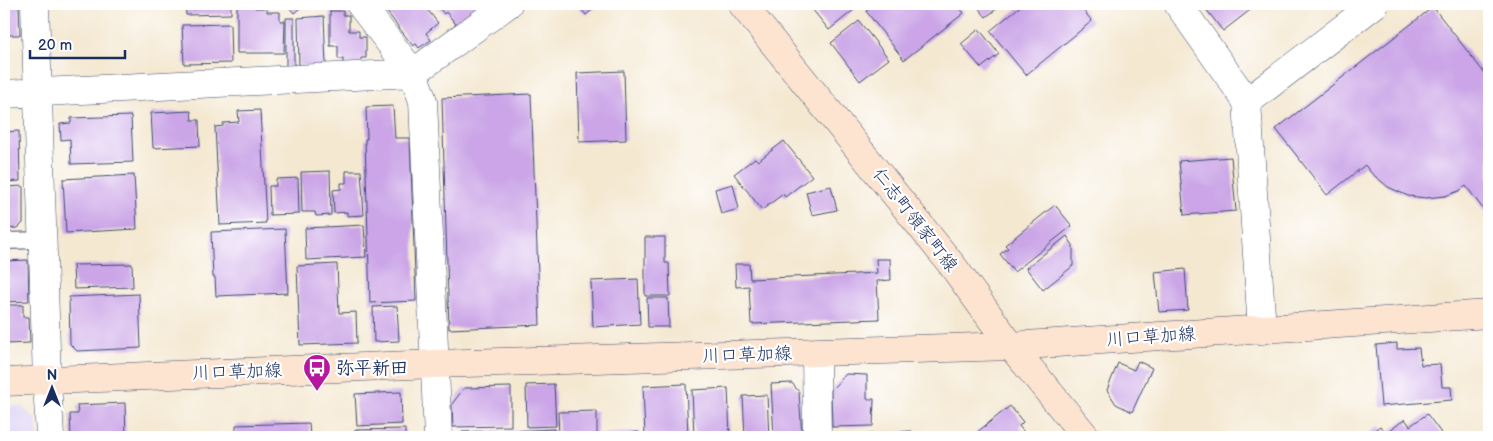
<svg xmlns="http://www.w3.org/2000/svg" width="1493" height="441" font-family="'Balsamiq Sans','Klee One',sans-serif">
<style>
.built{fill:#dfd5f5}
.building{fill:#cba5e7}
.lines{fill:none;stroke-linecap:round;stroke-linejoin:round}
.lane-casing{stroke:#3c4b6f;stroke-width:18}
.street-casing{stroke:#3c4b6f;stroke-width:29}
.secondary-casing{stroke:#3c4b6f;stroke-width:29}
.lane{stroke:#fff;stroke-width:16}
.street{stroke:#fff;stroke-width:28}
.secondary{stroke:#fde4d0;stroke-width:28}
.labels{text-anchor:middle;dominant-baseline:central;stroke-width:4.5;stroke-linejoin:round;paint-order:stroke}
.street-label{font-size:18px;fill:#1b2f5e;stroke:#fff}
.poi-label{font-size:18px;font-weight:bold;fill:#1b2f5e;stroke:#fff;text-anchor:start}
</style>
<rect width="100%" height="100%" fill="#fff"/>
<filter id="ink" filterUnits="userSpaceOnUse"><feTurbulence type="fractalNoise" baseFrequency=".02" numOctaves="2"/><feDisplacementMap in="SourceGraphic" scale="10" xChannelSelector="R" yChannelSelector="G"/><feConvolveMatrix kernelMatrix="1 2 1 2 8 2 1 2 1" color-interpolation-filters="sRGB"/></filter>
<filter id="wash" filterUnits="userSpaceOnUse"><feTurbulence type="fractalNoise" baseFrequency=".0096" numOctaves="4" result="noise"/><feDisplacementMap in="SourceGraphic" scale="20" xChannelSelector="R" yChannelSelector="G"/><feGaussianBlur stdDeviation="1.12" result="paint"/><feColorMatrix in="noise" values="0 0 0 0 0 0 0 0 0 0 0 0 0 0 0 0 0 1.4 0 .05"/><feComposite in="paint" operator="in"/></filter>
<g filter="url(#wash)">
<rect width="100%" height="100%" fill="#f4e8d1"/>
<!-- built -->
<path class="built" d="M4,406H20L37,420L38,437H4Z"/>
<g id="blocks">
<!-- building -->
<path class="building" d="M4,4H19L20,35H4Z
M185,4H231V14L186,15Z
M237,4H255V8H267V12H280V21H285L284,53H237Z
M286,4H305L294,13Z
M389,4H423L438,23L426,33L431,40L419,48L416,44L413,46L387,12L392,8Z
M436,4H479L483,9L459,28L446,12L444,14Z
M576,4H599L586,15Z
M808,4H861L829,30Z
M875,4H956L964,13L904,60L866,11Z
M975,4H1003L986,17Z
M1023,4H1078L1092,21L1026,75L990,31Z
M1202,4H1258L1223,31Z
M1433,7L1489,79V217L1466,186L1459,191L1445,196L1426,198L1408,196L1388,187L1370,172L1365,165L1327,195L1276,129Z
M330,11H343V15H349V31H359V37H366V58H361V68H343V59H338V46H330Z
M324,16L326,66H299L298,18Z
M286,18H294V67H286Z
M859,21L889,59L860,81L831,43Z
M230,24L231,63L184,64L182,25Z
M979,29L999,54L981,68L961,44Z
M624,71L626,140L579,142L577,73Z
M531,94L540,325L449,329L442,98Z
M393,106L395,138H410L416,301L370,303L365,139H367L366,107Z
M260,110L266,223L220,225L215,127L223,126V123L239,122L238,111Z
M191,111L192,120H199L200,146L153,148L151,113Z
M131,116L133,162L71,164L70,139L61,140L60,124L71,123V118Z
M19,131L20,181L4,182V132Z
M784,141L812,176L785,197L783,194L762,210L734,174L755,158L758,161Z
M1231,157L1236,211L1184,215L1179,161Z
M330,171L331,215L316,216L315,212H302L301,172Z
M346,171H361L364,215L347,216V212L334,213L333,190L341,189V183H346Z
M134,175L137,229L66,233L63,179Z
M298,178L299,214L270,215L269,186H276V179Z
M733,184L739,209L721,214L715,189Z
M23,186V223L18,228L4,229V187Z
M831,186L837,210L812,215L806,192Z
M1055,205L1072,226L1014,272L1000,254L1008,248L1005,245Z
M364,225L366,257L306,260L305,228Z
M285,229L288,293L216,296L215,277H213L211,232Z
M1067,236L1073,245V266L1043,290L1026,268Z
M645,237H665V263H669L670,296H645Z
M876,259H890L891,280L877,281L879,319L751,324L749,286L736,287L735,264H749L750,279L877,273Z
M28,260L29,301L4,302V261Z
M132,264L133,287L74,289L73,265Z
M337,264L339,313L356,312L357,343L300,345L297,266Z
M1185,269L1188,310L1159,312L1155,272Z
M638,279L640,324L593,327L591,281Z
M139,294L141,348L77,351L70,344L69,297Z
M647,298H668L669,327H648Z
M4,305H23V317H29L30,343L4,344Z
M397,306L399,341L374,342L373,307Z
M1397,343V349L1419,348L1421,365L1440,364L1442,387H1451L1452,400L1381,406L1376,345Z
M1138,361L1152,368L1132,412L1116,404L1107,390L1118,363L1134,370Z
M846,374L867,375V399H874L873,426L832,427L831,390Z
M792,383L799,392L802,437H774L771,384Z
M554,384L556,426L527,427L526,385Z
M686,384L688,437H645L643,386Z
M511,387V426L453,427L452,404L464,388Z
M728,388L730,437H694L692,390Z
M401,392L402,424L357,426L355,394Z
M767,395L769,437H745L743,396Z
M125,403L126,437H71L70,414H78L77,405Z
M1010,406L1023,422L1019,426L1028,437H971Z
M597,411V437H559L558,412Z
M1427,414L1441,433L1435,437H1392L1388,432L1405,419L1410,426Z
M309,423L310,437H236V425Z
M1380,426L1389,437H1365Z
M405,429V437H355V430Z
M554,429V437H509L508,431Z
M504,431V437H462V432Z
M911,431V437H858V435Z
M639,432V437H603V434Z
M836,435H855V437H836Z"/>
</g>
</g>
<g filter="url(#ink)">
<use href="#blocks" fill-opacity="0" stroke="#3c4b6f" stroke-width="1"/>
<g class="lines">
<defs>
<path id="lane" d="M4,241L43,240"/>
<path id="street" d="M35,4L47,380L50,437
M360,4L413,73L423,101L438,437
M1178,4L1247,102L1262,330
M4,94L413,73L508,4
M1247,102L1375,4
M816,353L817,437"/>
<path id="secondary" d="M742,4L952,265L1011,346L1086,437
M4,382L435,364L1011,346L1489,314"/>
</defs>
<!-- lane casing -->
<use href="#lane" class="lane-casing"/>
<!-- street casing -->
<use href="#street" class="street-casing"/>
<!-- secondary casing -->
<use href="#secondary" class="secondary-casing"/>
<!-- lane -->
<use href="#lane" class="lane"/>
<!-- street -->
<use href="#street" class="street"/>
<!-- secondary -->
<use href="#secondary" class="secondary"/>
</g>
</g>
<!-- icons -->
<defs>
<symbol id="bus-pin" viewBox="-11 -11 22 30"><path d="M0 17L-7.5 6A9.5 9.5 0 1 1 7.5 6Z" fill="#b5179e" stroke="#fff"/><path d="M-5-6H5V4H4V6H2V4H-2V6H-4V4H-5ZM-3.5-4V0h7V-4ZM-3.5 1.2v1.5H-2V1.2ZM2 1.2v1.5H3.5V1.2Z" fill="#fff"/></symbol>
</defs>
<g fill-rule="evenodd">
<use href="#bus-pin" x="301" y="352" width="32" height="43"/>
</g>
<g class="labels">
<!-- street labels -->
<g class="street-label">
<text transform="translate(915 220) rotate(52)">仁志町領家町線</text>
<text transform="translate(1151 337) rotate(-4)">川口草加線</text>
<text transform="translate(747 355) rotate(-2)">川口草加線</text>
<text transform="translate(237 372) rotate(-2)">川口草加線</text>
</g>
<!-- poi labels -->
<g class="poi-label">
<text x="336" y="368">弥平新田</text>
</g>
</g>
<!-- margin -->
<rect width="1493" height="441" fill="none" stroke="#fff" stroke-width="20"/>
<!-- north arrow -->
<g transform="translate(52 388)" stroke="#ffffff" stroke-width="4" paint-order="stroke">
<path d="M0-4L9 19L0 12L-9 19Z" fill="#1b2f5e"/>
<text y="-8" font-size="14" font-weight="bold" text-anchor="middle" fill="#1b2f5e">N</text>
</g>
<!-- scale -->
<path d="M30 50v8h95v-8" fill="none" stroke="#1b2f5e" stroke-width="2.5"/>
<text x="38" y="50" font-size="15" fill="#1b2f5e" stroke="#ffffff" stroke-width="4" paint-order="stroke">20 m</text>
</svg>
